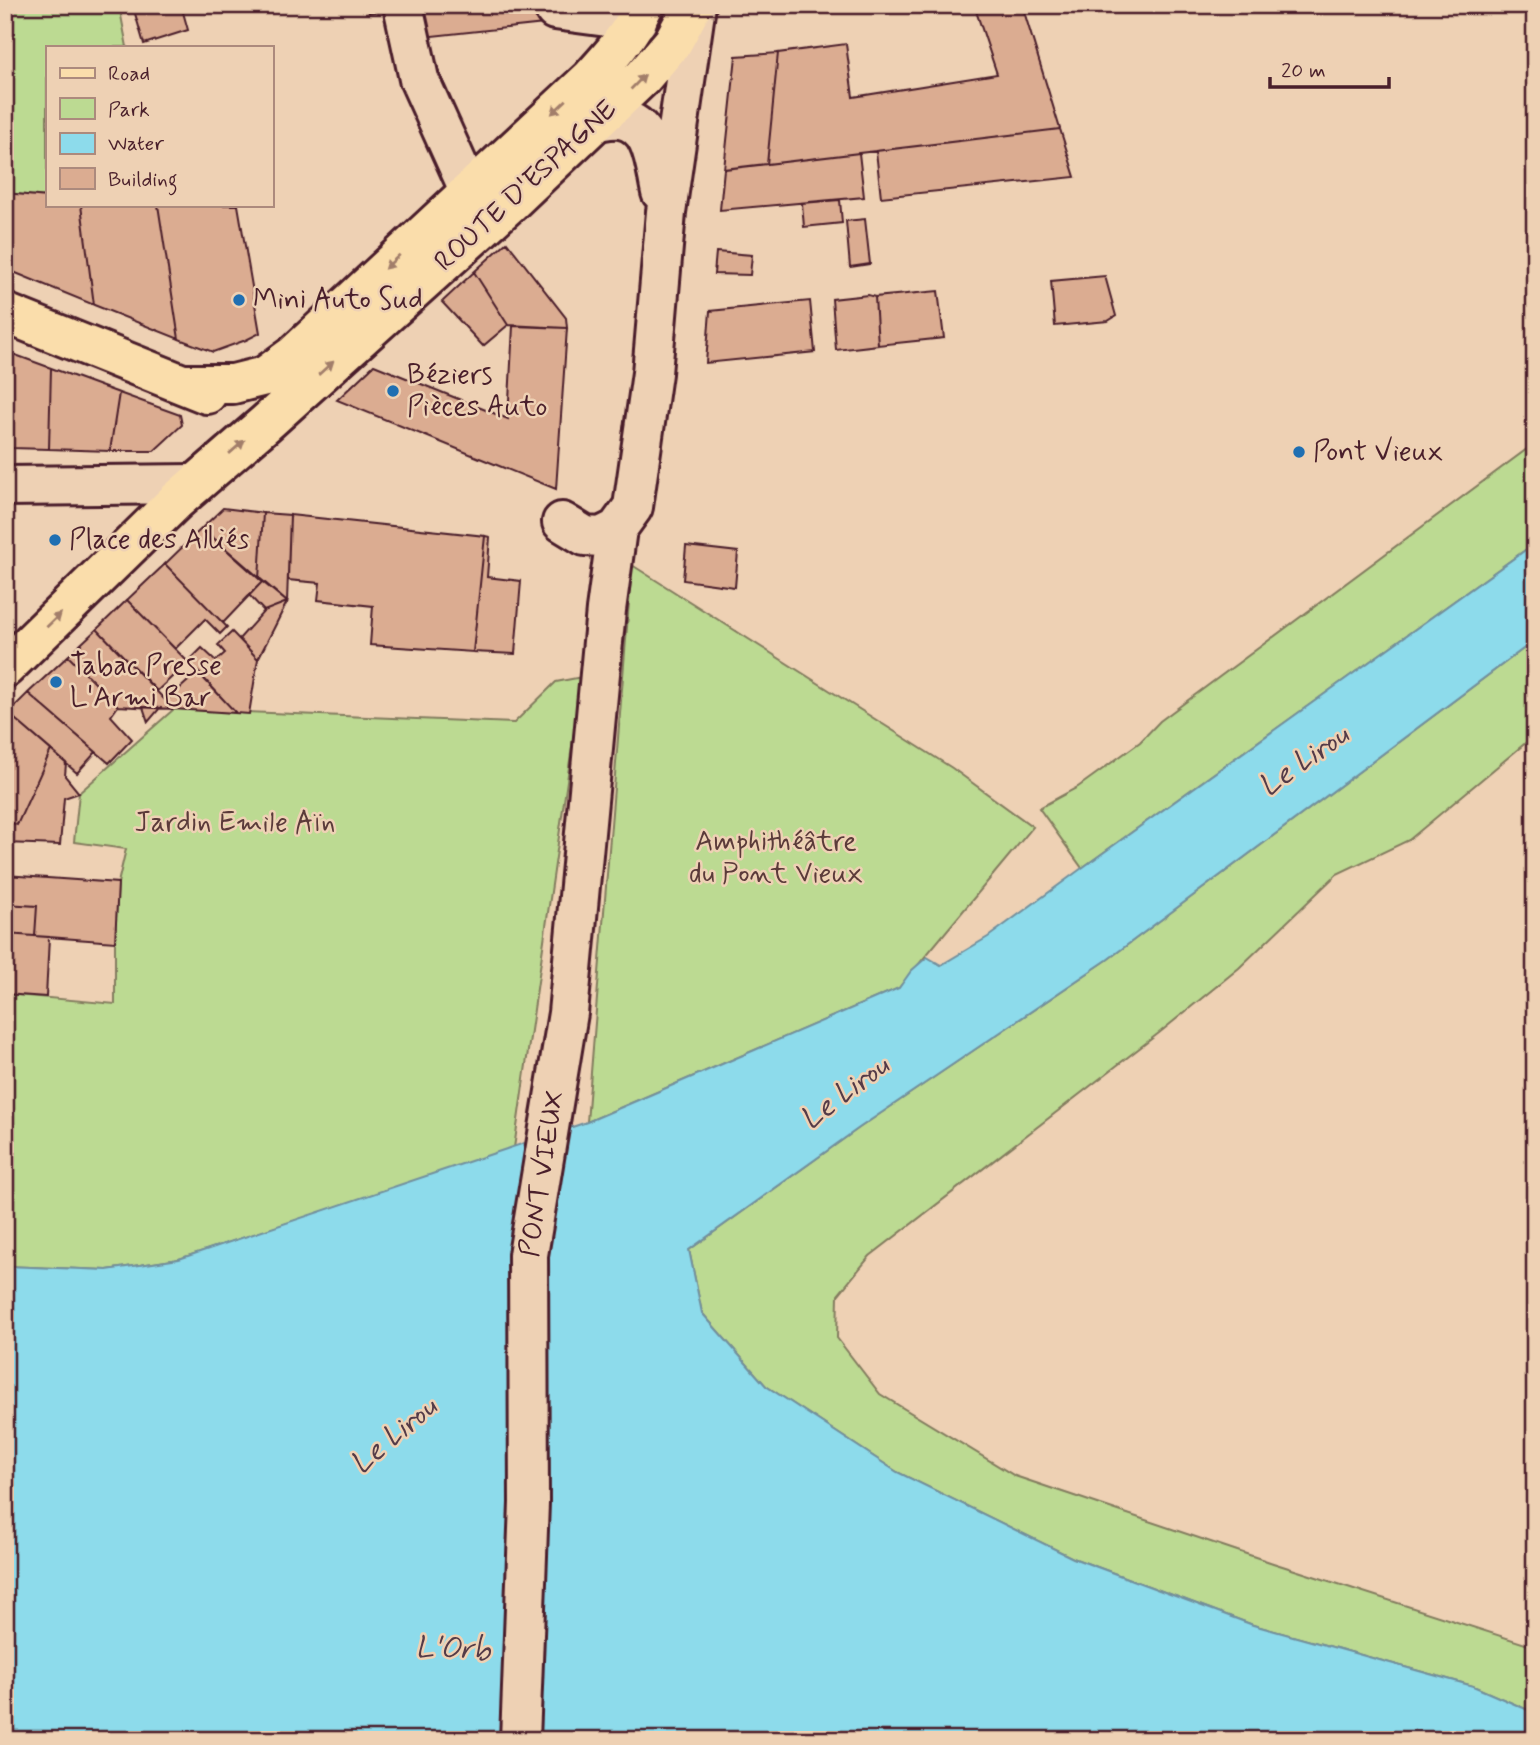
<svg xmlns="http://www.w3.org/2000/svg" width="1540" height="1745" font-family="Mynerve,sans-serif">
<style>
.green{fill:#bcda92;stroke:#837c5e;stroke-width:2}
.water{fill:#8ddbeb;stroke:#72909e;stroke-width:2}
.building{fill:#dbac91;stroke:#4a1f2b;stroke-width:2}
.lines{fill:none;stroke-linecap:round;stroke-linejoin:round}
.minor-casing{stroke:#4a1f2b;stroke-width:44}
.major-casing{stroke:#4a1f2b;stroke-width:44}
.minor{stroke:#eed1b4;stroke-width:38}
.major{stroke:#faddab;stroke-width:38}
.oneway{fill:#a27e6b}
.poi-dot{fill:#1f6fb2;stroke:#eed1b4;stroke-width:2.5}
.labels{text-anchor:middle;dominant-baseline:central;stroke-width:5;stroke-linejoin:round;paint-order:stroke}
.street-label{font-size:28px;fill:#4a1f2b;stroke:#eed1b4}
.poi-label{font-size:28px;fill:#4a1f2b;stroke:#eed1b4;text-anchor:start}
.park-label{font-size:28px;fill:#5b3b3a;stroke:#eed1b4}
.water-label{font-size:30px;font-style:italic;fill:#543b48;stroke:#eed1b4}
</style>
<rect width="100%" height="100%" fill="#eed1b4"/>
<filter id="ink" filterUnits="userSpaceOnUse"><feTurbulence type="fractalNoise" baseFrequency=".0143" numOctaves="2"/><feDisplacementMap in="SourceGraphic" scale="14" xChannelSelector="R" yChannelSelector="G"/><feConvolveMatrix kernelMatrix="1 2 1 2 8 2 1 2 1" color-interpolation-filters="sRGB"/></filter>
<g filter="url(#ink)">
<!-- green -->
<path class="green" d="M5,5H119L127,47H47V197L5,193Z
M1535,443V543L1082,868L1039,808L1078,787L1140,742L1160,721Z
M632,565L952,768L1033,827L899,988L587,1122Z
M1535,640V735L1409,840L1337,874L1239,968L1159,1033L870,1256L838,1295L837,1338L880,1394L1015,1476L1273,1563L1535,1647V1713L1473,1686L1253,1625L1073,1558L897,1472L766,1386L702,1313L689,1250L859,1128L1107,960Z
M582,677L514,1148L179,1259L107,1270L5,1266V994L115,1004V942L118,883L126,849L74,842L79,793L174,709L514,723L556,682Z"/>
<!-- water -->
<path class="water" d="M1535,543V640L1107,960L859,1128L689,1250L702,1313L766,1386L897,1472L1073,1558L1253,1625L1473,1686L1535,1713V1740H5V1266L107,1270L179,1259L587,1122L899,988L911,971L927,957L941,965L988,937L1082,868Z"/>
<!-- building -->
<path class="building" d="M148,5H181L188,30L144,44L134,10Z
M367,5H384L385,10L369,13Z
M418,5H547L544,24L423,37Z
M974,5H1022L1060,129L767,164L778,53L846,44L853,97L997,74Z
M778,53L767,164L724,169L736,56Z
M1060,129L1075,177L881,197L876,151Z
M859,153L864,197L720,210L724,169Z
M5,193L47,197V205H81L94,305L6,269Z
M840,200L842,223L804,227L802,203Z
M81,205H158L179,339L94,305Z
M158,205H238L260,333L246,340L213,352L179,339Z
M865,219L870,264L850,267L846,221Z
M507,242L566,318L567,328L508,325L474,272Z
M716,252L752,255L750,275L714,274Z
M474,272L508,325L483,346L442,302Z
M1105,276L1116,316L1108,321L1055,326L1051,281Z
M938,291L944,338L878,345L875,297Z
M868,295L875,297L878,345L836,350L832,299Z
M810,301L815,352L706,363L710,311Z
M513,326L567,328L556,489L337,400L374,365L508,419Z
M5,351L10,353L11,448H5Z
M10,353L51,368L49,449L11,448Z
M51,368L119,393L110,451L49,449Z
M119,393L180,415L182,425L154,451H110Z
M223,508L263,513L259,579L202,528Z
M263,513L290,515L287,602L259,579Z
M290,515L485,536L473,652L370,645L373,606L318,600L320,583L288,580Z
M202,528L263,581L223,623L165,564Z
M485,536L490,537L487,577L521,581L515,654L473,652Z
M686,546L738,552L735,587L683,580Z
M165,564L227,627L220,634L205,619L175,649L127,600Z
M263,581L287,602L264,611L249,595Z
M127,600L188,662L157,691L97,629Z
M287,602L273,630L258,659L239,639L264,611Z
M97,629L166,701L174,709L118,706L68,656Z
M232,632L258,659L249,714L236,713L188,662L202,648L216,661L225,653L218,645Z
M68,656L118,706L111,716L132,739L109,763L28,693Z
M198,672L236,713L174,709L166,701Z
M28,693L96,752L77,773L8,713Z
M143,707L160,708L148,722Z
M8,713L51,750L17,825L5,820V716Z
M51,750L66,763L65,776L79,793L64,798L60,845L5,843V820L17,825Z
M5,875L118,883L115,942L35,936L37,906L5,904Z
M5,904L37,906L35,936L5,934Z
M5,934L49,937L46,997L5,994Z"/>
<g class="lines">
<defs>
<path id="minor" d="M403,5L419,79L469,190
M555,5V10L637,21
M597,121C604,120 613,118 620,119C654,124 655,166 661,192
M5,486L195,484
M562,522L585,536L601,537L617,529
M520,1740L529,1503L528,1255L568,1013L606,610L617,529L633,507L652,373L666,212L696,5"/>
<path id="major" d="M5,313L207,394
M184,384H233L265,376L295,354L590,79C611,56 631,34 644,5
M5,668L176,501L266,423L508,205L643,77L673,42L693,5"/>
</defs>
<!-- minor casing -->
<use href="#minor" class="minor-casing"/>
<!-- major casing -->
<use href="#major" class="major-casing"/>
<!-- minor -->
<use href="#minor" class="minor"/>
<!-- major -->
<use href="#major" class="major"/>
</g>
<!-- one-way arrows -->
<defs><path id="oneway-solid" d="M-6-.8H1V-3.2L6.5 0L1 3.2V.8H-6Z" transform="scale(1.75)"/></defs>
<g class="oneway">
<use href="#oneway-solid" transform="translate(638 82) rotate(-45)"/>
<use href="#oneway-solid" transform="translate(559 107) rotate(137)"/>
<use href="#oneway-solid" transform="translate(392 262) rotate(137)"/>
<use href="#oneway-solid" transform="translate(326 368) rotate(-42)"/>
<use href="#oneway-solid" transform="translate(237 447) rotate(-41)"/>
<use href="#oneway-solid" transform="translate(54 620) rotate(-44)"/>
</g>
</g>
<!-- markers -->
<g class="poi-dot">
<circle cx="239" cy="300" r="7"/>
<circle cx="393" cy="391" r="7"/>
<circle cx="1299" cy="452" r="7"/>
<circle cx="55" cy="540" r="7"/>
<circle cx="56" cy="682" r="7"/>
</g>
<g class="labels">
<!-- street labels -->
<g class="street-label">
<text transform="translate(526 186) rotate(-43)">ROUTE D'ESPAGNE</text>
<text transform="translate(543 1174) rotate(-81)">PONT VIEUX</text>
</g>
<!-- poi labels -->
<g class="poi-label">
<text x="253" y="300">Mini Auto Sud</text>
<text x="407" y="375">Béziers<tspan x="407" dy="32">Pièces Auto</tspan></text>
<text x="1313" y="452">Pont Vieux</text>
<text x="69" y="540">Place des Alliés</text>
<text x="70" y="666">Tabac Presse<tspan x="70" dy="32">L'Armi Bar</tspan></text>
</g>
<!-- park labels -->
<g class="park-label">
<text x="235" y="823">Jardin Emile Aïn</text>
<text x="776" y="842">Amphithéâtre<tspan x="776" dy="32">du Pont Vieux</tspan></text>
</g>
<!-- water labels -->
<g class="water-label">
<text transform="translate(1304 761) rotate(-35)">Le Lirou</text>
<text transform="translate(845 1093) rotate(-37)">Le Lirou</text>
<text transform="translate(394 1436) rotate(-40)">Le Lirou</text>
<text transform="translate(453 1649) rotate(2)">L'Orb</text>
</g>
</g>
<!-- margin -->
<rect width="1540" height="1745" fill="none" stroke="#eed1b4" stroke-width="28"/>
<rect x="14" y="14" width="1512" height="1717" fill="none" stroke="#4a1f2b" stroke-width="2.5" filter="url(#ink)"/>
<!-- legend -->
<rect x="46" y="46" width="228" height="161" fill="#eed1b4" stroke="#ac8a7d" stroke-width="2"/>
<rect x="60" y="68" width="35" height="10" fill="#faddab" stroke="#ac8a7d" stroke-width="2"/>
<text x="108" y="80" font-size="21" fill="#4a1f2b">Road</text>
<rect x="60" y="98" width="35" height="21" fill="#bcda92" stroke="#ac8a7d" stroke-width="2"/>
<text x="108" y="116" font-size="21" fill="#4a1f2b">Park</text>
<rect x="60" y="133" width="35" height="21" fill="#8ddbeb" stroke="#ac8a7d" stroke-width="2"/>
<text x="108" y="150" font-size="21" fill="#4a1f2b">Water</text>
<rect x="60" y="168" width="35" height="21" fill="#dbac91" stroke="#ac8a7d" stroke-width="2"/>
<text x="108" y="186" font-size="21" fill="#4a1f2b">Building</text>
<!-- scale -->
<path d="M1270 77v10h119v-10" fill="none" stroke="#4a1f2b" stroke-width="3.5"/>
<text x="1281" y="77" font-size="21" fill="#4a1f2b" stroke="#eed1b4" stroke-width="5" paint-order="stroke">20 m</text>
</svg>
